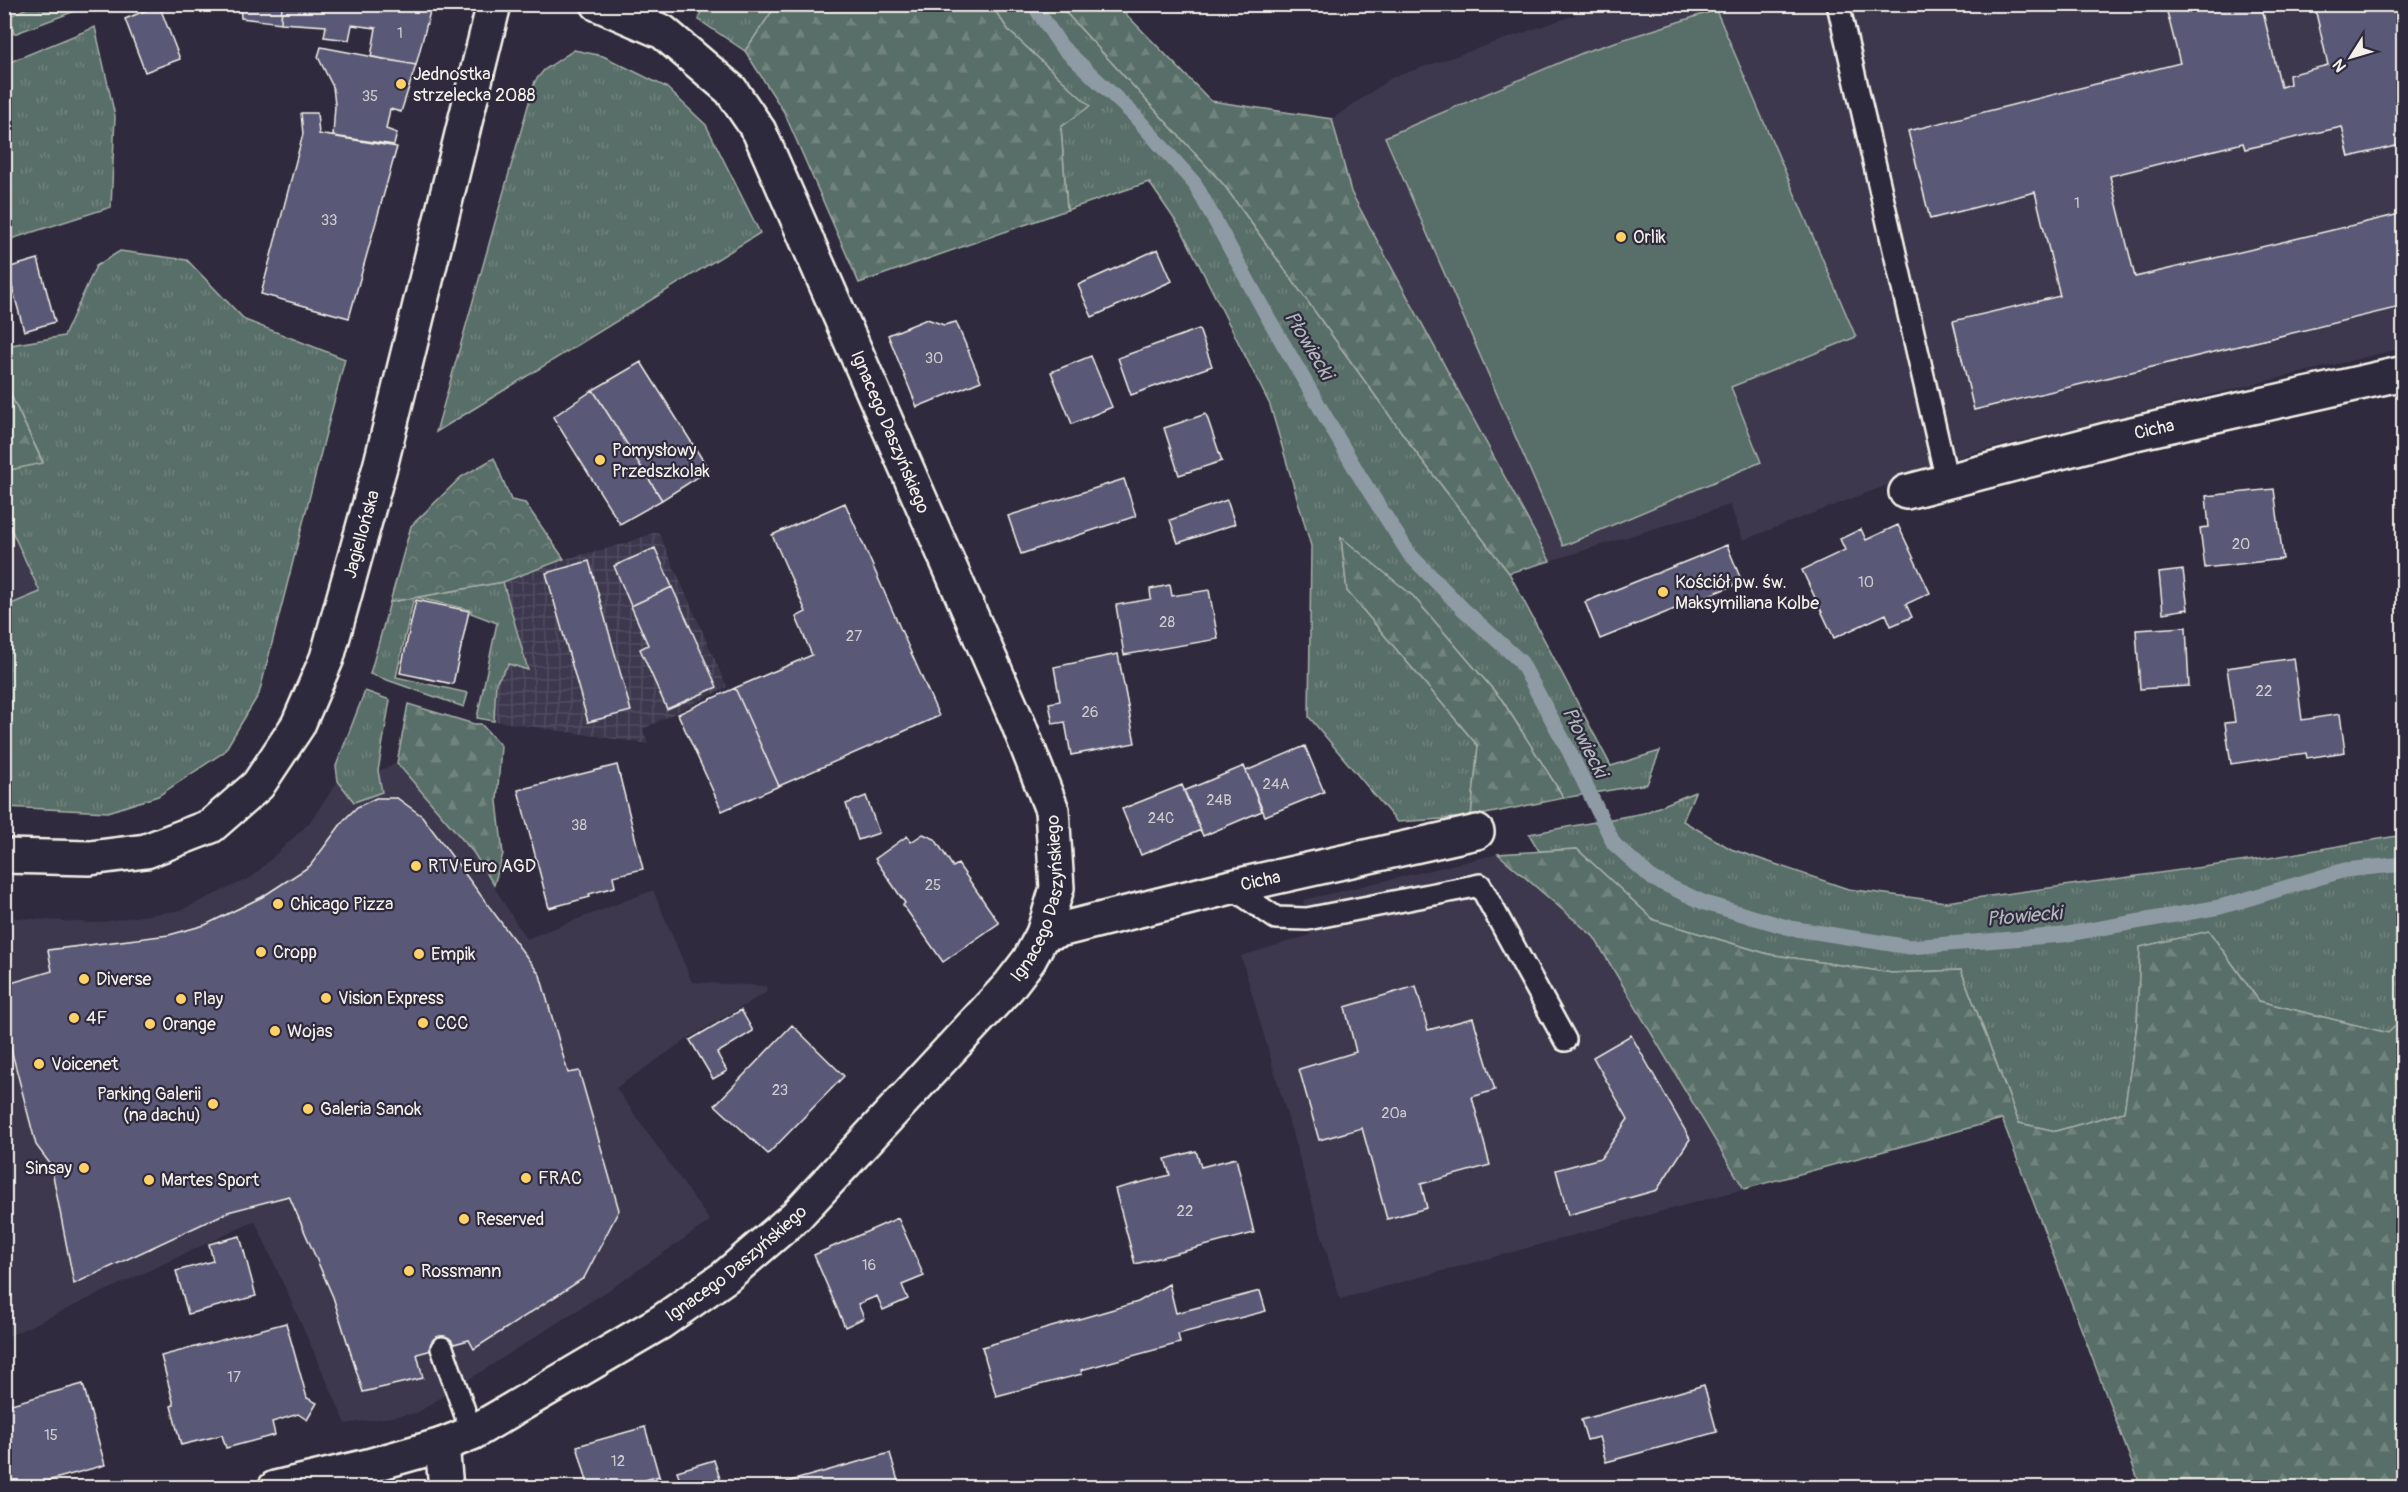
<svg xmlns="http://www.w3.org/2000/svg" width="2408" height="1492" font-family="Pangolin,sans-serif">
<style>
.built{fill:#3c384e}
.industrial{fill:url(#industrial-grid)}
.grass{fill:url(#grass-tufts);stroke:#a6b0a8;stroke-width:1.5}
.forest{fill:url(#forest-firs);stroke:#a6b0a8;stroke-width:1.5}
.park{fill:url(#park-crowns);stroke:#a6b0a8;stroke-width:1.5}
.pitch{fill:#596e67;stroke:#a6b0a8;stroke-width:1.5}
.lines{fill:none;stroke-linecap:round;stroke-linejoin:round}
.stream{stroke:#8f9ba4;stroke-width:15}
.building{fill:#5a5977;stroke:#f4f1e8;stroke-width:1.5}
.lane-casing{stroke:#f4f1e8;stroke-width:26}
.street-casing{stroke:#f4f1e8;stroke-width:38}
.secondary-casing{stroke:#f4f1e8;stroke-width:38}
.lane{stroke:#2f2a3d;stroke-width:21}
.street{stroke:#2f2a3d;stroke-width:33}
.secondary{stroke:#2f2a3d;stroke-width:33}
.poi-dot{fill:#ffd166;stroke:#2f2a3d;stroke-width:2}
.labels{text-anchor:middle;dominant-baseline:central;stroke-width:4.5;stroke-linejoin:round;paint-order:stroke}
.number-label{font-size:15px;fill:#cecbcc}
.poi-label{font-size:18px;fill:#f4f1e8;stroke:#2f2a3d;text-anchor:start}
.street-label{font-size:18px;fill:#f4f1e8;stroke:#2f2a3d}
.water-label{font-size:20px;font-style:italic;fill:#b1b7bb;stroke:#2f2a3d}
</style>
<defs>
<pattern id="industrial-grid" width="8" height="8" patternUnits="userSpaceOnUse" patternTransform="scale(1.5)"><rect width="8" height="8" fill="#3c384e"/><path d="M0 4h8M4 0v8" fill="none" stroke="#4f4c5f"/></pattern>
<pattern id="grass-tufts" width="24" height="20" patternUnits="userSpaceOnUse" patternTransform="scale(1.5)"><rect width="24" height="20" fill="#596e67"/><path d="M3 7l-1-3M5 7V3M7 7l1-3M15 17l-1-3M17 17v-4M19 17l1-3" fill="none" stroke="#71837d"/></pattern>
<pattern id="forest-firs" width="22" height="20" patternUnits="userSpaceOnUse" patternTransform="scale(1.5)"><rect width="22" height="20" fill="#596e67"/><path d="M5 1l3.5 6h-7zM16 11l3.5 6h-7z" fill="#71837d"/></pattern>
<pattern id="park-crowns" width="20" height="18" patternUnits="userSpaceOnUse" patternTransform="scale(1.5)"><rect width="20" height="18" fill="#596e67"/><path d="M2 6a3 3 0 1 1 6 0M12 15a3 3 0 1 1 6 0" fill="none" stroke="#71837d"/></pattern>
</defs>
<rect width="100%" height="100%" fill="#2f2a3d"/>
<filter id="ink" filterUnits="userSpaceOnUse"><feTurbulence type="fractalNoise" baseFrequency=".0167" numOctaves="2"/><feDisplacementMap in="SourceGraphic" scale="12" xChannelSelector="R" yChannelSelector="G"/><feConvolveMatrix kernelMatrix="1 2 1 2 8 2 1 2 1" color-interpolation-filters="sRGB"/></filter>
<g filter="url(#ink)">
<!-- built -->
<path class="built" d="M1574,5H2403V348L1972,453L1743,540L1730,505L1550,561L1351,192L1332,119L1391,78L1575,15Z
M4,516L41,592L5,607H4Z
M397,763L473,852L526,939L653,890L692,982L766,986L767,992L687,1039L616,1088L710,1221L615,1286L417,1413L346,1424L255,1221L5,1338L4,917L94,923L181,910L252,877L309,823L338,781L355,802L378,771Z
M1498,854L1594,937L1744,1189L1340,1299L1241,956L1310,935L1303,900Z"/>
<!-- industrial -->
<path class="industrial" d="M658,531L727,687L643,729L648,744L494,721L496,682L509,664L528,669L503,582L564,559L624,544Z"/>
<!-- grass -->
<path class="grass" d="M35,4H91V5L14,34L10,16Z
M702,5H777L745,51L699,20Z
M991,5H1059L1224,185L1415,451L1509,573L1611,766L1660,751L1647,784L1564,798L1502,700L1413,596L1341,538L1347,591L1478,746L1471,817L1397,822L1309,717L1311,546L1270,405L1181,229L1149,182L1067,210L1061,127L1089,106L1009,31Z
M95,27L115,116L111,207L5,241V64Z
M574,50L603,56L666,87L706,125L760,233L436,432L535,81L544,70Z
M120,251L187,260L245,320L345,359L259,694L224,752L158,796L108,812L5,807L4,607L40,592L5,516V471L43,462L5,383V346L64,336L96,266Z
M503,582L528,670L509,664L496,682L494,721L477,718L497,623L471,613V610L414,597L396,677L468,693L464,707L370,674L390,602Z
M365,691L390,700L378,771L382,792L354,802L338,781L336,766Z
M1695,792L1683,821L1731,849L1848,889L1946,902L2269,858L2403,835V1019L2388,1033L2259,1001L2209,931L2140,947L2137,1025L2124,1112L2056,1131L2019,1123L1961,970L1892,973L1768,954L1654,920L1577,849L1539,851L1529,834L1644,813Z"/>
<!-- forest -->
<path class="forest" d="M777,4L991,5L1009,31L1090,106L1061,127L1067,210L859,283L784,112L745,51Z
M1059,5H1117L1211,101L1332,119L1351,192L1550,561L1509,573L1415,451L1224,185Z
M5,383L43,463L5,471Z
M1341,537L1413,596L1502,700L1564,798L1471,817L1478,746L1347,591Z
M408,704L474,724H481L501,746L497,801L503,854L494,885L473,852L397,763Z
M1577,849L1654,920L1768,954L1892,973L1961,970L2019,1123L2056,1131L2124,1112L2137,1025L2140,947L2209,931L2259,1001L2388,1033L2403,1019V1487H2141L2002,1119L1744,1189L1594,937L1498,854Z"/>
<!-- park -->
<path class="park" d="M494,458L511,500L525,503L564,559L503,582L390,602L411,526L461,477Z"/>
<!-- pitch -->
<path class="pitch" d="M1716,10L1856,337L1731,387L1761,462L1563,546L1385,137L1587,51Z"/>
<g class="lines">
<!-- stream -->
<path class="stream" d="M1033,4L1061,46L1133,114L1195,184L1266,314L1359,475L1410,555L1463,609L1521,662L1569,751L1614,844L1653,879L1705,903L1790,928L1910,947L2062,935L2220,907L2345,870L2404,864"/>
</g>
<!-- building -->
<path class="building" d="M240,4H282L281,23L241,18Z
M282,4H432L416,65L371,57L376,28L352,25L349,40L324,37L326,26L281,23Z
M2165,4H2261L2281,87L2290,84L2289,75L2328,65L2314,4H2404V144L2349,157L2342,127L2245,149L2243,143L2110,176L2135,277L2404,213V306L1974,410L1953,321L2060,296L2035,192L1930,219L1908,131L2180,63Z
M159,5L180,59L145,72L125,19Z
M321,47L416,65L401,112L390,109L386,129L397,133L394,145L333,136L335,105L333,87L318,57Z
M301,113H317L319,134L397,147L349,318L261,294L303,134Z
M1158,249L1172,281L1092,317L1078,285Z
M38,259L55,322L24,331L7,268Z
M927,319L944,325L956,322L981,381L917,407L888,335Z
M1199,329L1212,366L1131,395L1118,358Z
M1091,356L1112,407L1072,424L1051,372Z
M641,362L709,470L662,500L593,390Z
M593,390L662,500L620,524L553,417Z
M1206,414L1222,461L1179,475L1164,428Z
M1124,479L1136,516L1021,554L1008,516Z
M2274,489L2283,559L2205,568L2200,528L2209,527L2206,496Z
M1227,500L1235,524L1178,543L1170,520Z
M845,503L939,716L779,786L735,688L812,655L796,617L806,612L772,535Z
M1898,525L1930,593L1906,604L1912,617L1891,626L1886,614L1834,638L1802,570L1845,550L1840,539L1861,529L1866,540Z
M1727,545L1742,582L1600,639L1585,602Z
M655,548L672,587L631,606L614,566Z
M589,561L631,711L588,722L546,573Z
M2183,570L2188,609L2163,613L2159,573Z
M1170,585L1172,596L1209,590L1218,639L1124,655L1116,605L1151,599L1150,589Z
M672,587L717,687L667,709L640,649L648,645L631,606Z
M416,600L469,611L453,684L400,673Z
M2186,627L2189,686L2140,689L2136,630Z
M1118,654L1135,743L1071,755L1065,722L1053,724L1049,703L1060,701L1054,667Z
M2294,658L2302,720L2340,714L2345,752L2307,758L2306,753L2231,764L2225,723L2235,722L2227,668Z
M735,688L779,786L722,811L678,714Z
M1305,746L1324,792L1265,816L1246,771Z
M617,765L643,869L613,876L615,887L589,894L590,897L549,908L518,790Z
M1244,766L1262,811L1203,836L1184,791Z
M1182,785L1201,830L1141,855L1122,809Z
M866,796L879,833L858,840L846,804Z
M376,798H397L422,816L540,975L568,1073L579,1071L619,1210L584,1278L474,1349L469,1340L417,1354L423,1378L363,1392L333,1297L289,1196L228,1212L74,1284L51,1165L36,1145L4,1022V985L52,971L48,950L169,935L205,925L262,897L310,866L344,820L357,807Z
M923,834L935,839L953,867L958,864L999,923L943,962L903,905L905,903L875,859L907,836L911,842Z
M1416,986L1428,1030L1473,1018L1495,1090L1472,1097L1490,1165L1421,1184L1427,1208L1387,1219L1362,1128L1319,1140L1299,1069L1356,1052L1345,1007Z
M741,1010L753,1031L717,1053L727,1071L713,1079L690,1040Z
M792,1025L844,1076L768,1154L715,1105Z
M1631,1035L1690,1139L1657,1190L1568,1215L1556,1170L1601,1158L1628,1119L1593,1057Z
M1196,1151L1201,1167L1236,1158L1254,1233L1135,1264L1115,1189L1170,1175L1165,1159Z
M898,1218L924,1276L902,1285L908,1299L883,1310L877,1296L858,1304L864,1318L845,1327L814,1255Z
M240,1236L256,1296L188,1314L176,1271L213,1261L209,1244Z
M1169,1284L1176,1313L1260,1291L1266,1311L1178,1334L1180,1343L1081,1370L1082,1374L996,1396L982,1347L1138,1302Z
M286,1323L307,1398L317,1403L307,1420L298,1414L272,1422L275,1435L226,1448L222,1435L181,1445L171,1406L174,1405L161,1356Z
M83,1384L105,1465L22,1488H4V1406Z
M1704,1385L1717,1432L1606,1462L1599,1437L1587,1440L1581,1420Z
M645,1427L659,1476L618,1488H589L577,1446Z
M890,1453L900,1488H789L787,1482Z
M714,1460L723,1488H682L677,1471Z
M659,1476L663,1488H618Z"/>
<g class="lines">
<defs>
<path id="lane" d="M1838,4L1947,481
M1231,887L1276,918L1307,919L1480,885L1565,1040
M442,1348L472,1433"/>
<g id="street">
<path id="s1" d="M1906,492L2118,437L2404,373"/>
<path id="s2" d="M1043,934L1231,887L1477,832"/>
<path d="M275,1488L368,1466L442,1445"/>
</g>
<g id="secondary">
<path id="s3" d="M4,856L90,858L146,851L211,826L258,785L298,725L327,658L381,463L494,4"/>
<path id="s4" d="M446,1488L442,1445L472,1433L661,1322L725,1277L796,1216L1009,986L1029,960L1043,934L1057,888L1052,810L1018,723L759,131L731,90L663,32L598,4"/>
</g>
</defs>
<!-- lane casing -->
<use href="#lane" class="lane-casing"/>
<!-- street casing -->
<use href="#street" class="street-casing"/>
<!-- secondary casing -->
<use href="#secondary" class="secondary-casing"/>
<!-- lane -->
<use href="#lane" class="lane"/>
<!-- street -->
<use href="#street" class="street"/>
<!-- secondary -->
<use href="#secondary" class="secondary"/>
</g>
</g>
<!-- markers -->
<g class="poi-dot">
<circle cx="401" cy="84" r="6"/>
<circle cx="1621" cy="237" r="6"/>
<circle cx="600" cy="460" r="6"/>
<circle cx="1663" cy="592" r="6"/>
<circle cx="416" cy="866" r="6"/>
<circle cx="278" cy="904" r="6"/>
<circle cx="261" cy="952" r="6"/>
<circle cx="419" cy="954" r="6"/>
<circle cx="84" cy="979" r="6"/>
<circle cx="326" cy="998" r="6"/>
<circle cx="181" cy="999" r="6"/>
<circle cx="74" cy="1018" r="6"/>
<circle cx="423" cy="1023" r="6"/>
<circle cx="150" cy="1024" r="6"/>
<circle cx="275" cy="1031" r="6"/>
<circle cx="39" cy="1064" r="6"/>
<circle cx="213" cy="1104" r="6"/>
<circle cx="308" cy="1109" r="6"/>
<circle cx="84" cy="1168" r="6"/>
<circle cx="526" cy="1178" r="6"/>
<circle cx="149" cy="1180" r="6"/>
<circle cx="464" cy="1219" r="6"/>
<circle cx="409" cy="1271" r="6"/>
</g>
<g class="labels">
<!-- number labels -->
<g class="number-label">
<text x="400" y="33">1</text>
<text x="370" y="96">35</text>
<text x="2077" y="203">1</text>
<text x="329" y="220">33</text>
<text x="934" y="358">30</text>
<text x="2241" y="544">20</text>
<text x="1866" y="582">10</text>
<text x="1167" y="622">28</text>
<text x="854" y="636">27</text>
<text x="2264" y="691">22</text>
<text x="1090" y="712">26</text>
<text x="1276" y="784">24A</text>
<text x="1219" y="800">24B</text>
<text x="1161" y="818">24C</text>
<text x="579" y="825">38</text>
<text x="933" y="885">25</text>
<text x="780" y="1090">23</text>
<text x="1394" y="1113">20a</text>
<text x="1185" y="1211">22</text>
<text x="869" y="1265">16</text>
<text x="234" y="1377">17</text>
<text x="51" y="1435">15</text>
<text x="618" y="1461">12</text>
</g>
<!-- poi labels -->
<g class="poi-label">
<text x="413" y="74">Jednostka<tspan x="413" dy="21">strzelecka 2088</tspan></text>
<text x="1633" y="237">Orlik</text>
<text x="612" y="450">Pomysłowy<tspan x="612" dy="21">Przedszkolak</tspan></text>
<text x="1675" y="582">Kościół pw. św.<tspan x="1675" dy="21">Maksymiliana Kolbe</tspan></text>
<text x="428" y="866">RTV Euro AGD</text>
<text x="290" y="904">Chicago Pizza</text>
<text x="273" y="952">Cropp</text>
<text x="431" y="954">Empik</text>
<text x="96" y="979">Diverse</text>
<text x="338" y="998">Vision Express</text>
<text x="193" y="999">Play</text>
<text x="86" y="1018">4F</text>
<text x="435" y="1023">CCC</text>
<text x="162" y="1024">Orange</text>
<text x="287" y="1031">Wojas</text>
<text x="51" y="1064">Voicenet</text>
<text x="201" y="1094" text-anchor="end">Parking Galerii<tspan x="201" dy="21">(na dachu)</tspan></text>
<text x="320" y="1109">Galeria Sanok</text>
<text x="72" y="1168" text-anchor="end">Sinsay</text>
<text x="538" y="1178">FRAC</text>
<text x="161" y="1180">Martes Sport</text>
<text x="476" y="1219">Reserved</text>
<text x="421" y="1271">Rossmann</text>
</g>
<!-- street labels -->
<g class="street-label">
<text stroke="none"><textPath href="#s1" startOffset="256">Cicha</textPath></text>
<text transform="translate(890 432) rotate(67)">Ignacego Daszyńskiego</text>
<text stroke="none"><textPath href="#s3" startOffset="548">Jagiellońska</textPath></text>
<text stroke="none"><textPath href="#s2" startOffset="224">Cicha</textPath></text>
<text stroke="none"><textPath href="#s4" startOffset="876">Ignacego Daszyńskiego</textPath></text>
<text stroke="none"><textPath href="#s4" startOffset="390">Ignacego Daszyńskiego</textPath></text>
</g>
<!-- water labels -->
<g class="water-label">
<text transform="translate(1309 345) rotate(59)">Płowiecki</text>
<text transform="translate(1585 742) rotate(63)">Płowiecki</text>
<text transform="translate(2024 916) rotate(-5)">Płowiecki</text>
</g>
</g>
<!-- margin -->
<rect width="2408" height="1492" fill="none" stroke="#2f2a3d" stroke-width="24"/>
<rect x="12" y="12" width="2384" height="1468" fill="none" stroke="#f4f1e8" stroke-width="2" filter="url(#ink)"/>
<!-- north arrow -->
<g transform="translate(2351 57) rotate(233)" stroke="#2f2a3d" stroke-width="4.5" paint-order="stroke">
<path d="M0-4.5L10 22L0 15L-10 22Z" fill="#f4f1e8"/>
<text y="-9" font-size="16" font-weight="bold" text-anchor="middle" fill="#f4f1e8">N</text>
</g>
</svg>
